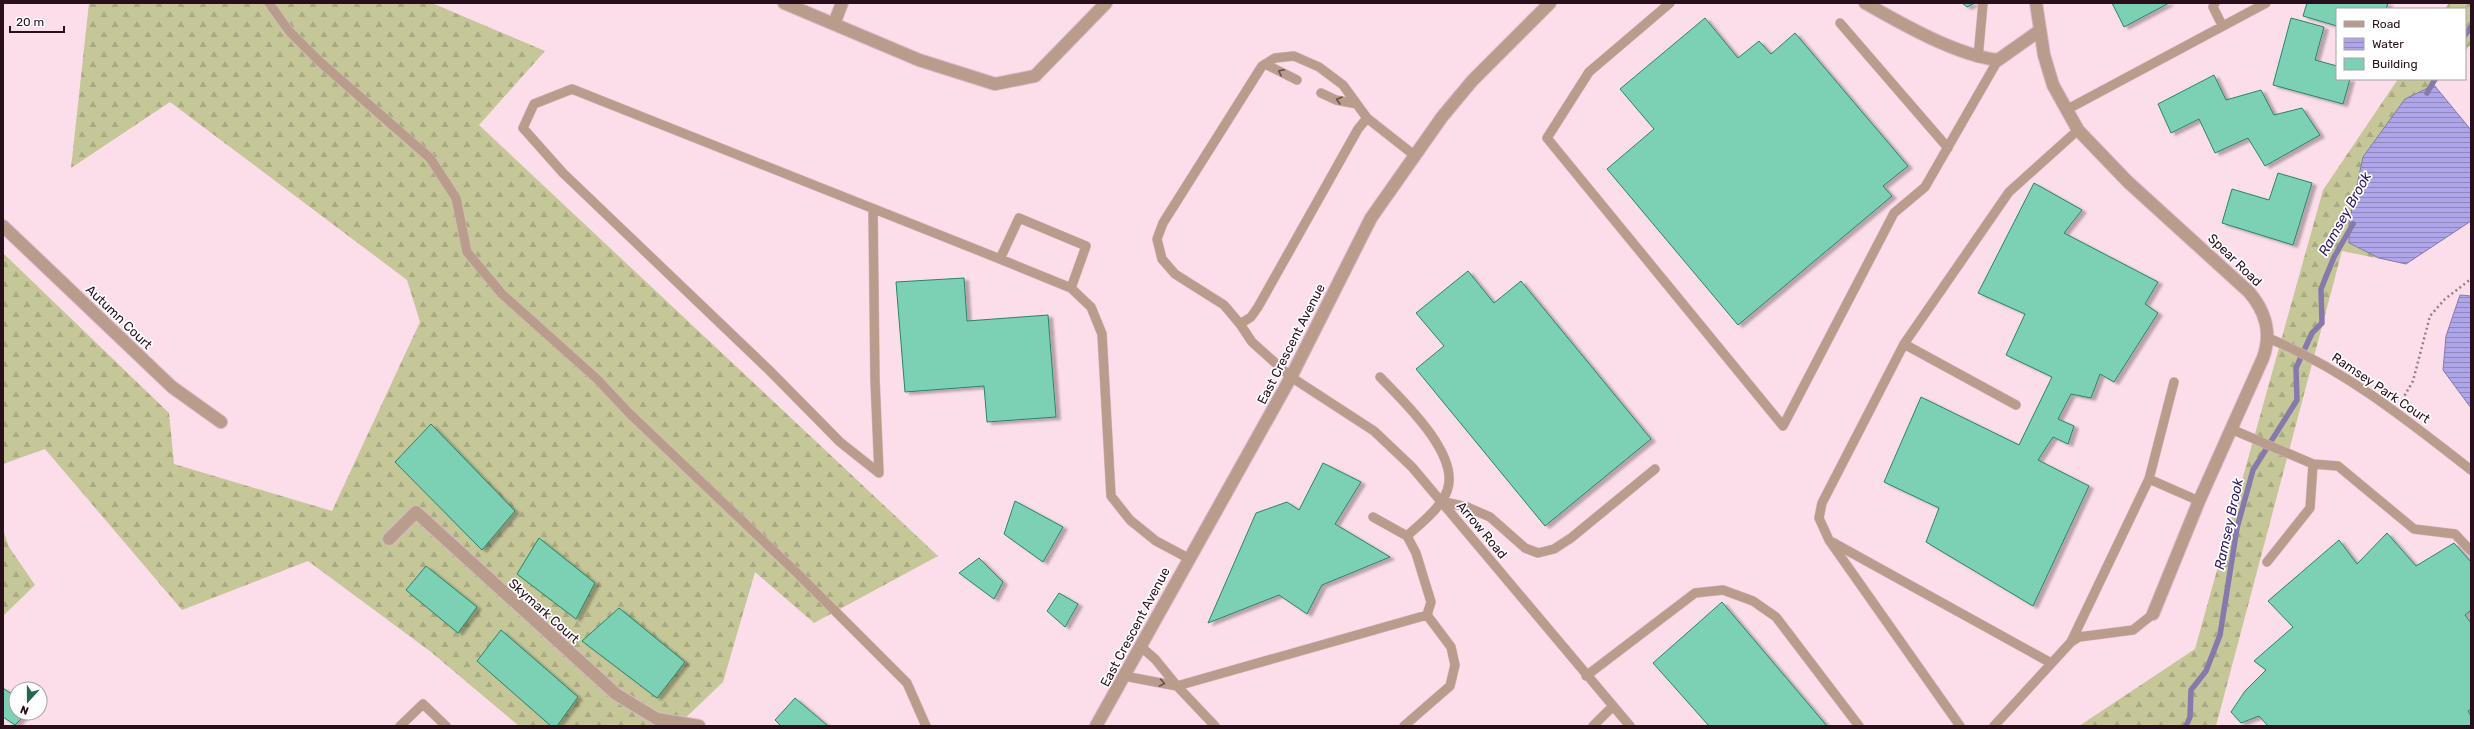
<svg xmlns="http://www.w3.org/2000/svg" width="2474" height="729" font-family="Rubik,sans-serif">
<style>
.forest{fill:url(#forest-firs)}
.water{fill:url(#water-rules);stroke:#8779ac}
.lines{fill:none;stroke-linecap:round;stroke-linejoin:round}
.stream{stroke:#8779ac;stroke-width:5.5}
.building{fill:#7bd1b4;stroke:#298469;filter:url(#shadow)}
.service-casing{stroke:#d6b8c5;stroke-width:10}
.minor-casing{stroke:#d6b8c5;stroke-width:14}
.tertiary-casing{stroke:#d6b8c5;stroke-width:14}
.path{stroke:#987b88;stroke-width:2.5;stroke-dasharray:2 3;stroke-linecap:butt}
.service{stroke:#b99c8b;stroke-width:9}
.minor{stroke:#b99c8b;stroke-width:12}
.tertiary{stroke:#b99c8b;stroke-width:12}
.oneway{stroke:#6a4e4e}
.labels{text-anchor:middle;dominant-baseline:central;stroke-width:3.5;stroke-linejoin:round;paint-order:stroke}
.street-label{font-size:13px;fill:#290f1c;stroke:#fff}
.water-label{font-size:14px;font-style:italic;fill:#301967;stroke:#fff}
</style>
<defs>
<pattern id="forest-firs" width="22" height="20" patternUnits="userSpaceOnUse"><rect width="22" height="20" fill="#c5c798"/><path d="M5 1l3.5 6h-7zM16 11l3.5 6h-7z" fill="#a9aa82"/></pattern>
<pattern id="water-rules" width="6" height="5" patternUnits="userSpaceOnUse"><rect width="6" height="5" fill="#afa6ea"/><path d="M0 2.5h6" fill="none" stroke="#8e86bd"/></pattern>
<filter id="shadow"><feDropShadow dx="4.5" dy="2.5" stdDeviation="1" flood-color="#0004"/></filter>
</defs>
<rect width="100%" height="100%" fill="#fcddea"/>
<!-- forest -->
<path class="forest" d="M89,3H432L545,51L479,125L938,556L814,623L755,572L723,682L677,726H519L431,652L308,561L182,610L45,449L3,464V253L169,413L174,464L332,511L420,322L407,280L170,102L71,168Z
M2449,3H2471V44L2465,51V9H2445Z
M2398,79H2440L2434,85L2471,130V221L2406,264L2342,251L2216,726H2079L2195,649L2323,190Z
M3,530L9,547L35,585L3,616Z"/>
<!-- water -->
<path class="water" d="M2434,85L2471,130V221L2406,264L2379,258L2349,243V223L2363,157L2405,99Z
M2460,295L2471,296V408L2443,370L2446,336Z"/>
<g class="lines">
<!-- stream -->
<path class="stream" d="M2465,35L2471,27
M2427,93L2435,79
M2186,726L2190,717L2191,690L2206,671L2220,635L2237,528L2253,470L2297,400L2296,368L2312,333L2322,323L2321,289L2334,257L2353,224"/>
</g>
<!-- building -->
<path class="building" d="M1962,3H1975L1967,7Z
M2112,3H2169L2124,27Z
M2307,3H2388L2386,9H2337V26L2303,16Z
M1705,18L1738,58L1759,41L1771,54L1795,33L1908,166L1883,186L1892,196L1738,325L1607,169L1654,129L1620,89Z
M2291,18L2324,27L2315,60L2337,66V79H2350L2343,104L2273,85Z
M2214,75L2226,100L2261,90L2274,115L2302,108L2320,135L2265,166L2248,138L2215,153L2199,119L2171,133L2158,104Z
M2278,173L2312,183L2293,245L2222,223L2232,189L2269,200Z
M2034,183L2082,210L2064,233L2158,282L2145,304L2158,313L2114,382L2100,374L2091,398L2071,394L2058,419L2074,426L2068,444L2053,437L2038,460L2089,486L2033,606L1926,542L1939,508L1884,482L1921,397L2019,445L2052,377L2006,355L2025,314L1978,293Z
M1468,271L1494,303L1521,281L1651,439L1545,526L1416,369L1444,346L1416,313Z
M964,278L967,321L1048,315L1056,417L987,422L984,386L905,392L896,282Z
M431,424L515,511L482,550L395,462Z
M1323,463L1361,482L1335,524L1390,557L1322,585L1307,614L1279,595L1208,623L1256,513L1287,502L1299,510Z
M1015,501L1063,527L1043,562L1004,534Z
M2387,533L2416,566L2454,543L2471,562V610L2465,615L2471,623V709L2468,711L2471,716V726H2268L2259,716L2241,723L2231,712L2245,691L2266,670L2254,661L2293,627L2268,601L2339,540L2357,564Z
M539,538L595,583L576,619L517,574Z
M979,558L1003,582L994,599L959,573Z
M426,566L477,607L458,633L406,590Z
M1059,593L1078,604L1065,627L1047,611Z
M1722,602L1827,726H1709L1653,663Z
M619,608L685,662L657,698L582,641Z
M501,630L578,697L557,726H551L477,661Z
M3,688L16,697V713H27L15,725L3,717Z
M795,698L828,726H781L775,720Z"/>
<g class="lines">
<defs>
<path id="service" d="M269,3L289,31L319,61L430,158L456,198L467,252L502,294L597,379L629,413L799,575L907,683L926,726
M1670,3L1589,72L1547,138L1783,426L1894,213L1925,187L1998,60
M2215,3L2213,7L2222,25
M1840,23L1948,148
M1978,58L1983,3
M1265,64L1297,80
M1321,93L1336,100L1357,104
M2066,110L2266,3
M1414,155L1367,118L1343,85L1319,67L1294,56L1275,58L1262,66L1163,223L1157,239L1162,259L1175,274L1224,305L1240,324L1252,342L1291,377L1374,431L1412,467L1630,726
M873,209L875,380L879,473L840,442L769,370L563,173L523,128L534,104L572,89L1000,259
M1071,288L1000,259L1019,218L1086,246L1071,288L1091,307L1102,334L1111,496L1130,520L1156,541L1188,558
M1240,324L1251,317L1258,307L1358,129L1367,118
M2268,338C2344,369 2407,420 2471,470
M1904,344L2016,405
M1380,377C1403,401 1461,455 1447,491C1440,509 1421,523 1407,536L1416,553L1431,602L1427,615
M2231,429L2313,464L2338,466L2414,529L2455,534L2471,551
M2149,479L2199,501
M1441,501L1467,507L1490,517L1525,548L1538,553L1554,549L1571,538L1655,469
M1373,517L1407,536
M1832,542L2051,663
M2267,562L2310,508L2313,464
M2071,642L2149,479L2174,382
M1124,676L1177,686L1155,659L1140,646
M1586,676L1695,593L1723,590L1753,601L1776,617L1859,726
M400,726L423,704L446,726
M1215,726L1177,686L1427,615
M1404,726L1450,686L1455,665L1451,647L1427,615
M1593,726L1613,706
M1960,726L1829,540L1819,518L1822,503L1904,344L2009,192L2078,130
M1994,726L2071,642L2079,637L2133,630L2153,614"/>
<path id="minor" d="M784,3L919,60L995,84L1035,76L1106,3
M1865,3C1902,24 1956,55 1998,60L2039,31
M2036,3L2044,55L2053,85L2078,130L2128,182L2249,292C2266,312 2272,333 2263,358L2199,501L2153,614
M834,24L842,3
M3,226L172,387L221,422
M389,539L416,512L616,694L657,719L699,726"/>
<path id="tertiary" d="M1096,726L1291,377L1371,218L1442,117L1472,81L1550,3"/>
</defs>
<!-- service casing -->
<use href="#service" class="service-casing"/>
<!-- minor casing -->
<use href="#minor" class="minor-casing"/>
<!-- tertiary casing -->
<use href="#tertiary" class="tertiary-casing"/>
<!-- path -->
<path class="path" d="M2402,400L2413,381L2430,316L2445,299L2471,279"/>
<!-- service -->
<use href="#service" class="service"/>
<!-- minor -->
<use href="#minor" class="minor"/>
<!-- tertiary -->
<use href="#tertiary" class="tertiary"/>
</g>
<!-- one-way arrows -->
<defs><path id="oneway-chevron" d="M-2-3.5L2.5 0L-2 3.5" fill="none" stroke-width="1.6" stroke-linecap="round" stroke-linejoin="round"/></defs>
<g class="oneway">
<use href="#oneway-chevron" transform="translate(1281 72) rotate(-153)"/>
<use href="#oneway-chevron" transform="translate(1339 100) rotate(-164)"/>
<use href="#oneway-chevron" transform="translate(1162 683) rotate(10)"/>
</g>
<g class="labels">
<!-- street labels -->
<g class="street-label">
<text transform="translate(2235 260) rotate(44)">Spear Road</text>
<text transform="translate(119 317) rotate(44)">Autumn Court</text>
<text transform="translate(1291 344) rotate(-63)">East Crescent Avenue</text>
<text transform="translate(2381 388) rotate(34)">Ramsey Park Court</text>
<text transform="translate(1482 530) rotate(50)">Arrow Road</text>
<text transform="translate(544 611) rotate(42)">Skymark Court</text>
<text transform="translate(1135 627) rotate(-62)">East Crescent Avenue</text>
</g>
<!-- water labels -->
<g class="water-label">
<text transform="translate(2345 214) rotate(-61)">Ramsey Brook</text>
<text transform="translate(2229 524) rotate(-78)">Ramsey Brook</text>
</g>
</g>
<!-- border -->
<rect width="2474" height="729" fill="none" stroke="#290f1c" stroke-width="8"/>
<!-- legend -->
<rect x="2336" y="8" width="130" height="72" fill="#ffffff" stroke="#a99fa4"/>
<rect x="2344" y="21" width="20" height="6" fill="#b99c8b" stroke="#a99fa4"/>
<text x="2372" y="28" font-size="12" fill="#290f1c">Road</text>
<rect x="2344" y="38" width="20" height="12" fill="url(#water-rules)" stroke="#a99fa4"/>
<text x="2372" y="48" font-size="12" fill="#290f1c">Water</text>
<rect x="2344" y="58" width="20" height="12" fill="#7bd1b4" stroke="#a99fa4"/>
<text x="2372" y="68" font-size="12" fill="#290f1c">Building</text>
<!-- north arrow -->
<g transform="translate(28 701) rotate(201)"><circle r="19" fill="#ffffff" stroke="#a99fa4"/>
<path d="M0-3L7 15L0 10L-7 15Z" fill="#256450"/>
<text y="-6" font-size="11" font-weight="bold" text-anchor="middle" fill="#290f1c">N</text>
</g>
<!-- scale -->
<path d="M10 26v6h54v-6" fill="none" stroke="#290f1c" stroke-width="2"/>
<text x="16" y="26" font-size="12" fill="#290f1c" stroke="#ffffff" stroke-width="3" paint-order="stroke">20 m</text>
</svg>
